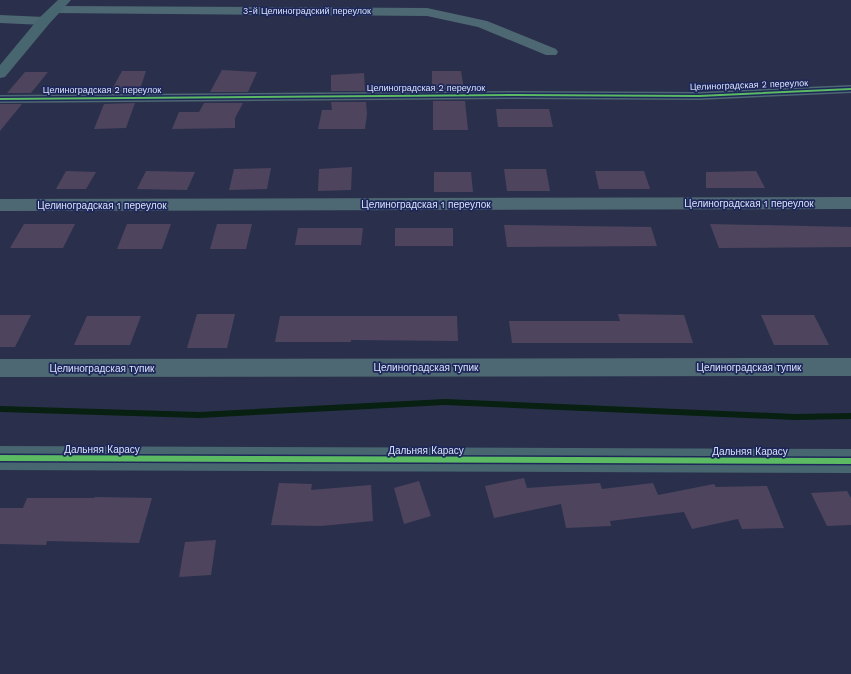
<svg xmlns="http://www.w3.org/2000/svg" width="851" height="674" font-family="'Work Sans',sans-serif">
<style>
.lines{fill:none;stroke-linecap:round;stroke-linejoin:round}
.stream{fill:#072011;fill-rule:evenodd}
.building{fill:#4e445e}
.street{fill:#4e6873;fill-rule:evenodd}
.secondary{fill:#486670;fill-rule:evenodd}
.cycleway-casing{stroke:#1d2759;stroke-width:3}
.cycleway{fill:#5cba63;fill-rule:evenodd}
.labels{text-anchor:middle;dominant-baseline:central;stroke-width:3.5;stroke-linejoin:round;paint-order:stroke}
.far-street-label{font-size:9px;fill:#d9e2fb;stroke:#1d2759}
.street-label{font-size:10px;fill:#d9e2fb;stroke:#1d2759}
</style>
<rect width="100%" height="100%" fill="#2a304c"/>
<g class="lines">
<!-- stream -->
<path class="stream" d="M445,399L795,414L851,413V419L795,420L445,405L199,418L0,412V406L199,412Z"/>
</g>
<!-- building -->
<path class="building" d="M222,70L257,72L248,92H210Z
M122,71H146L139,92L110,93Z
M432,71H461L464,90H432Z
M25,72H48L31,93H7Z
M364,73L365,91H331V75Z
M433,101H465L468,130H433Z
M331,102H366L367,114L365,129H318L322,110H332Z
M135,103L126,128L94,129L104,104Z
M204,103H243L235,118V128L172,129L179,112H199Z
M0,104H22L0,131Z
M496,109H549L553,127H498Z
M352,167L351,190L318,191L319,169Z
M271,168L267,189L229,190L234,169Z
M504,169H546L550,191H507Z
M66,171L96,172L86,189H56Z
M146,171L195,172L187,190L137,189Z
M595,171H644L650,189H599Z
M756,171L765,188H706V172Z
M434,172H471L473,192H434Z
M24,224H75L63,248H10Z
M127,224H171L162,249H117Z
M217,224H252L246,249H210Z
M710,224L851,227V247L719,248Z
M504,225L651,227L657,246L507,247Z
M298,228H363L361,245H295Z
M395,228H453V246H395Z
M197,314H235L227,348H187Z
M618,314L684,315L693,343H512L509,321H620Z
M0,315H31L15,347H0Z
M761,315H814L829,345H774Z
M87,316H141L130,345H74Z
M280,316H457L458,341L351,340V342H275Z
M524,478L527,488L600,483L602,489L653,483L658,495L714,484L716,487L767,486L784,528L742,529L738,519L692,529L684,512L610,521L611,526L566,528L561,504L494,518L485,486Z
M419,481L431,516L404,524L394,488Z
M279,483L312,484L311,490L371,485L373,521L321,526L271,525Z
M847,491L851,498V525L827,526L811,493Z
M95,497L152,498L139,543L47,541L46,545L0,544V508H23L27,498H94Z
M216,540L211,575L179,577L185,542Z"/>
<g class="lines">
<!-- street -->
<path class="street" d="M56,6L427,8L487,21L556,49L558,52L556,55H546L478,27L427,16L52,13L50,10L52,7Z
M0,15L44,17L48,18L50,21L48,24L44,25L0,23Z
M851,85V93L699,100L516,99L0,103V95L516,91L699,92Z
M851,197V209L0,211V199Z
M851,358V376L0,377V359Z"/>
<!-- secondary -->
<path class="secondary" d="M58,0H71L49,24L5,77L0,78V65L39,18Z
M0,446L851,449V473L0,470Z"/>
<defs>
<path id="cycleway" d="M851,88V90L699,97L516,96L0,100V98L516,94L699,95Z
M0,455L851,458V464L0,461Z"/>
</defs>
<!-- cycleway casing -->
<use href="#cycleway" class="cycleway-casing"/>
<!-- cycleway -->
<use href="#cycleway" class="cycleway"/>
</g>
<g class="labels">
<!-- far-street labels -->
<g class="far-street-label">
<text x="307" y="11">3-й Целиноградский переулок</text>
<text transform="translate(749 85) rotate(-2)">Целиноградская 2 переулок</text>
<text x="426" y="88">Целиноградская 2 переулок</text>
<text x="102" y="90">Целиноградская 2 переулок</text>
</g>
<!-- street labels -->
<g class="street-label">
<text x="749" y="203">Целиноградская 1 переулок</text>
<text x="426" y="204">Целиноградская 1 переулок</text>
<text x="102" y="205">Целиноградская 1 переулок</text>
<text x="426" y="367">Целиноградская тупик</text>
<text x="749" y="367">Целиноградская тупик</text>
<text x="102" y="368">Целиноградская тупик</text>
<text x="102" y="449">Дальняя Карасу</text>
<text x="426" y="450">Дальняя Карасу</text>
<text x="750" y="451">Дальняя Карасу</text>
</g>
</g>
</svg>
